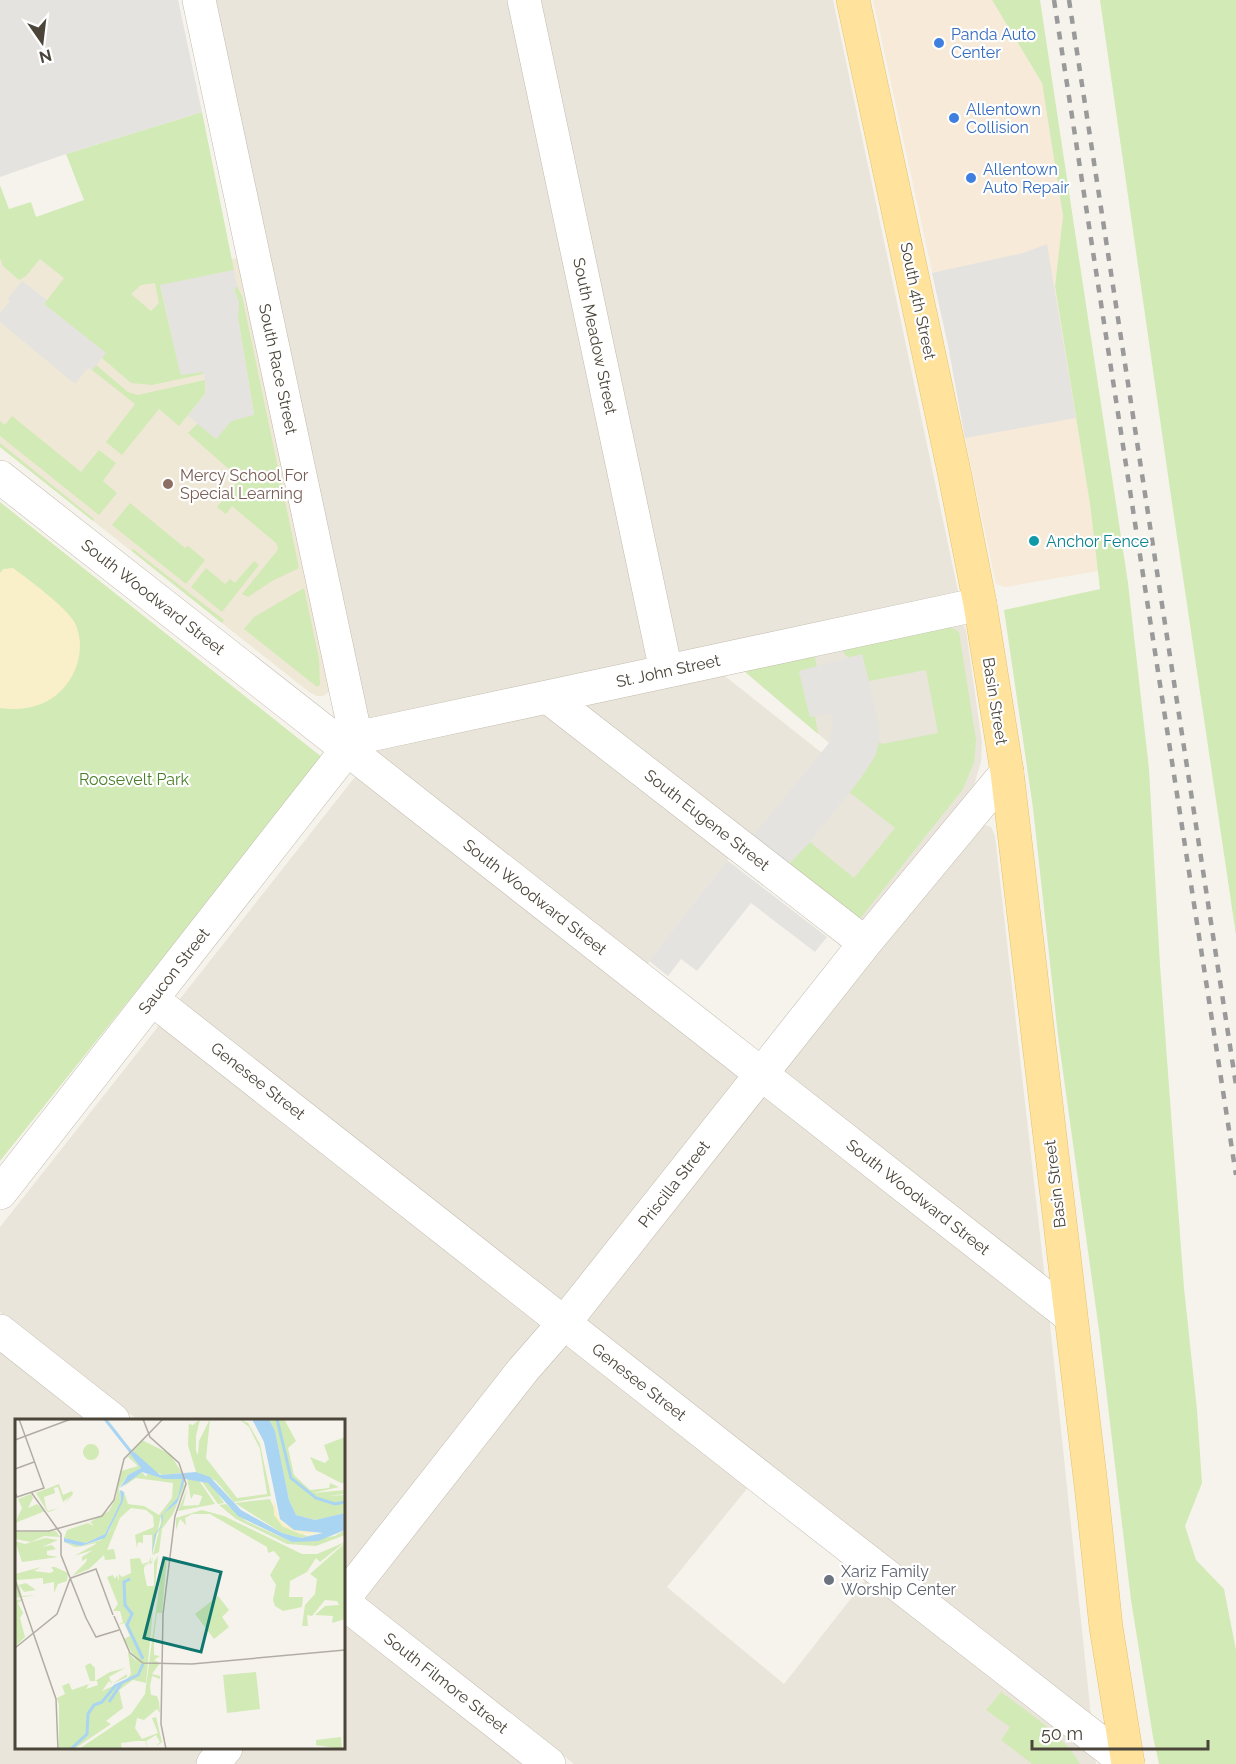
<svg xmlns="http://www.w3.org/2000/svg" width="1236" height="1764" font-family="Raleway,sans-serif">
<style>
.residential{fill:#eae5da;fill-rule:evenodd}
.commercial{fill:#f7ead8}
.education{fill:#efe8d6}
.green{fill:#d2eab5;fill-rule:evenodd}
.sand{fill:#f9efc9}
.parking{fill:#e5e3e0}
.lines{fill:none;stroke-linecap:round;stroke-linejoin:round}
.minor-casing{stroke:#c2bbae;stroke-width:34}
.major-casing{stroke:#e6c16a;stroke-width:34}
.minor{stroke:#fff;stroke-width:33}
.major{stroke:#ffe39c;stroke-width:33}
.rail{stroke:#9a9a9a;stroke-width:4.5;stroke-dasharray:8 8;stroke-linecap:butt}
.shop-dot{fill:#3f7fe0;stroke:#fff;stroke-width:2}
.education-dot{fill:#8d6e63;stroke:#fff;stroke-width:2}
.culture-dot{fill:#0f9aa8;stroke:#fff;stroke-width:2}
.worship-dot{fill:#6b7280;stroke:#fff;stroke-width:2}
.labels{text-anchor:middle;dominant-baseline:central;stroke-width:4.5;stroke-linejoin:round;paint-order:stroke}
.shop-label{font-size:16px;fill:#366cbe;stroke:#fff;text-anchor:start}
.street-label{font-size:16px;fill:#4b4439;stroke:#fff}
.education-label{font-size:16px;fill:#785e54;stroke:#fff;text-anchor:start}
.culture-label{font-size:16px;fill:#0d838f;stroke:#fff;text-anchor:start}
.park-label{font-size:16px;fill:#4a7f2a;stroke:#fff}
.worship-label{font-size:16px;fill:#5b616d;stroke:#fff;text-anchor:start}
.inset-river{fill:none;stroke:#a9d4f2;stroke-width:3}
.inset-road{fill:none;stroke:#b2ada4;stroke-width:1.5}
.view{fill:#0f766e;fill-opacity:0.15;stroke:#0f766e;stroke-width:3}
.inset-edge{fill:none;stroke:#4b4439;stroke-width:3}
</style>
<rect width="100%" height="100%" fill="#f6f3ec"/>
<!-- residential -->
<path class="residential" d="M214,0H833L958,591V598L716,669L822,753L829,743L743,670L963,624L966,630L982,743L981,762L974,785L960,804L863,924L747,841L727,860L645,967L781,1073L981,824L991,827L995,836L1049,1315L1096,1764H1071L1013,1748L1032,1763L1031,1764H574L344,1582V1420H138L0,1312V1227L351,782L375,754ZM750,1485L867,1578L784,1684L667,1587Z
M0,1351L89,1420H16V1748H344V1621L525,1764H0Z"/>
<!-- commercial -->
<path class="commercial" d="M873,0H992L1042,83L1063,216L1055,286L1090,504L1098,571L1005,587L996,584L965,438L948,345Z"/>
<!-- education -->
<path class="education" d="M0,245L232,259L241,257L331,684L329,692L323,696H317L309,692L0,447Z"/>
<!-- green -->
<path class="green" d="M992,0H1040L1128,583L1149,769L1160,965L1184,1288L1197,1410L1202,1483L1185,1526L1196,1560L1224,1589L1236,1650V1764H1159L1153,1737L1131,1600L1099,1330L1058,1036L1033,808L1004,610L1100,589L1090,504L1055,286L1063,216L1042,83Z
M1100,0H1236V935L1172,503Z
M202,112L234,270L160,286L180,372H203V374L152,385L131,383L102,358L105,353L44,304L64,278L40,259L26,276L19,280L3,266L0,258V185L9,209L31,202L36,217L84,200L66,154ZM155,283L159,303L151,311L131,294L141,285Z
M237,286L242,296L299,568L272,581L248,597L242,594L277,551L278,547L276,543L232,506L226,514L217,507L240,479L188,433L198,423L216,439L231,421L254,414L238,318L239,302L234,290Z
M96,365L128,392L138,395L205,380V394L179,426L159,409L122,455L106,442L135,404L92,370Z
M12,416L81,472L99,450L116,463L103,481L117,493L99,515L0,436V421L5,425Z
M0,443L94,519L93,521L0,447Z
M0,502L323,758L0,1161Z
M130,503L185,548L188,546L205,560L186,584L112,525Z
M133,549L224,620L222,623L132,551Z
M254,561L259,565L222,612L191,587L206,568L225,584L230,579L235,583Z
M304,588L319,659L320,685L317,687L244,629L254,617Z
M951,627L959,632L976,740L974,762L963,789L859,920L788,865L810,842L854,878L895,828L849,792L875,756L879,742L882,744L938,733L926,670L869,681L862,655L851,658L845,655L843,650Z
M814,653L817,667L799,671L810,717L815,716L818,734L743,670Z
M1001,1692C1025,1710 1067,1738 1080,1764H1031V1763L1001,1740L1010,1727L986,1710Z"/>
<!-- sand -->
<path class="sand" d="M13,568C28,579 66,607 75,623C89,653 72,692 41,704C28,709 14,710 0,708V573L3,569Z"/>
<!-- parking -->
<path class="parking" d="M0,0H178L202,112L66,154L0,177Z
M1047,244L1076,418L965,438L948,345L932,273L1023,253Z
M234,270L237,286L234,290L239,302L238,318L254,415L231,421L216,439L188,416L205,394L206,385L203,372L182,375L180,372L160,285Z
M22,281L47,300L44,304L106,353L92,370L88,368L75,384L0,322V313L10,301L8,298Z
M862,654L879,726V742L875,756L861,778L810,842L788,865L752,837L829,743L832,728L831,714L810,717L799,671Z
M727,860L827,937L815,952L751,903L697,971L681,959L668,976L649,961Z"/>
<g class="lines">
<defs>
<path id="minor" d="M199,0L356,738
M524,0L666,671
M0,477L1070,1316
M548,697L865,943
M356,738L980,604
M152,999L779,1492L1128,1764
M0,1193L356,738
M0,1331L113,1420
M344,1598L523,1370L564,1323L865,943L1007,772
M344,1603L549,1764
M213,1764L226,1748"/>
<path id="major" d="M853,0L955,476L980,604L1007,772L1092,1494L1106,1627L1128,1764"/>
</defs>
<!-- minor casing -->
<use href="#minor" class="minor-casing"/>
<!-- major casing -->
<use href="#major" class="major-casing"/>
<!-- minor -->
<use href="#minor" class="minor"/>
<!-- major -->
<use href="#major" class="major"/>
<!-- rail -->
<path class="rail" d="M1054,0L1236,1175
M1069,0L1236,1085"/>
</g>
<!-- markers -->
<g class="shop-dot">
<circle cx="939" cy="43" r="6"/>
<circle cx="954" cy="118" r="6"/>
<circle cx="971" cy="178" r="6"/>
</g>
<circle class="education-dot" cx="168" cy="484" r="6"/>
<circle class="culture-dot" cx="1034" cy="541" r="6"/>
<circle class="worship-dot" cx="829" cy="1580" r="6"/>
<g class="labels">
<!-- shop labels -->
<g class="shop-label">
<text x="951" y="34">Panda Auto<tspan x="951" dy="18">Center</tspan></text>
<text x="966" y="109">Allentown<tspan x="966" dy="18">Collision</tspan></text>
<text x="983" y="169">Allentown<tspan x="983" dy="18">Auto Repair</tspan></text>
</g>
<!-- street labels -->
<g class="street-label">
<text transform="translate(918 301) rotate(78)">South 4th Street</text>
<text transform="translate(595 336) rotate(78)">South Meadow Street</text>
<text transform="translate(278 369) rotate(78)">South Race Street</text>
<text transform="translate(153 597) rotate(38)">South Woodward Street</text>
<text transform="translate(668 671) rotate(-12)">St. John Street</text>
<text transform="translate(995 701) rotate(81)">Basin Street</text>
<text transform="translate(707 820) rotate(38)">South Eugene Street</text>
<text transform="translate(535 897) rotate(38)">South Woodward Street</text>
<text transform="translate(174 971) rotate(-52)">Saucon Street</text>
<text transform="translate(258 1081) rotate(38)">Genesee Street</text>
<text transform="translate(674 1184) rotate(-52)">Priscilla Street</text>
<text transform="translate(1055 1184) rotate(-97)">Basin Street</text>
<text transform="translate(918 1197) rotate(38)">South Woodward Street</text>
<text transform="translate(639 1382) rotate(38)">Genesee Street</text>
<text transform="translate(446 1683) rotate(38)">South Filmore Street</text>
</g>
<!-- education labels -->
<g class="education-label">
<text x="180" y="475">Mercy School For<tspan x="180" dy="18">Special Learning</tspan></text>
</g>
<!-- culture labels -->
<g class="culture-label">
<text x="1046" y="541">Anchor Fence</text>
</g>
<!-- park labels -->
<g class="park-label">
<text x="134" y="779">Roosevelt Park</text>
</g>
<!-- worship labels -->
<g class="worship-label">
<text x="841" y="1571">Xariz Family<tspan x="841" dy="18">Worship Center</tspan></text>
</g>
</g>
<!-- overview -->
<g transform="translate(15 1419)">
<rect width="330" height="330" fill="#f6f3ec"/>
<path d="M174,0V5L178,6L185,0L181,17V32L183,36L184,22L195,0L191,39L222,79L252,75L245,30L234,8L224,0L233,4L245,25L256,77L219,83L201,62L181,53L173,26ZM254,0H269L281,22L273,29L279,56L295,71L314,69L315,64L324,68L298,74L330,71L329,75L313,77L330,76V94L300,101L281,96L274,81L260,12ZM330,18V64H326L301,51L295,38L310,44L314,40L309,26ZM127,21L155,35L167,54L147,56L135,50L118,32ZM68 33a8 8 0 1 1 16 0a8 8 0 1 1-16 0ZM115,35L126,49L113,56L104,69L106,82L90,115L71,124L49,119L52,111L73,104L79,107L75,103L94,92L101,78L106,52L123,47L113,38L106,49ZM127,53L131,58L132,55L167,60L163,78L146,97L137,136V116H128V124L123,123L122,129L120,116L139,108L138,97L131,91L116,89L105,99L92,131L99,130L101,140L90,141L89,136L74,150L57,157L71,143L72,139L67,142V138L78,131L59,137L81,125L80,124L69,127L60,128L49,123L66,127L86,121L94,112L109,73L113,85L129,87L144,96L157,79L158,64L121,59L109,67L115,59ZM172,59L183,60L200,85L163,92L172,70L168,87L184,86L186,81L187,77L179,75L176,80ZM185,60L196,65L209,84L203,85ZM168,63L170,66L158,95L147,110L144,133L138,136L148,95L162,84ZM44,65L48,76L57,72L58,75L49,86L55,77L48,83L43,68L39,69L40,74L29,78L31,88L33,92L44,89L34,93L32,92L21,74ZM16,75L18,79L13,89L22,85L30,92L0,104L7,89L3,80ZM255,80L267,107L292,117L308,114L286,119L267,114L220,84ZM211,85L231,102L277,123L320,117L330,111V116L301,127L272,125L221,100L204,86ZM187,91L209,97L287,135H302L330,123L305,143L301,139L292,153L275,162L274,178H288L287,188L268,192L260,187L258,181L261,166L255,156L265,139L259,132L253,134L252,128L195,95H177L170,99L171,106L165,100L161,111V99ZM41,112L45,118L29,117L16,123L0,120V113ZM30,119L43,121L27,128L37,126L41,130L32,132V136L43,138L7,143L0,122L10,125ZM330,124V200L317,204L318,197L300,196L310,187L324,186L322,182L310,181L297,197L292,196L293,207H287L290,186L300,175L302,160L295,155ZM138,137L137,144L129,148V153L132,167H139V143L143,137L131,264L118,261L104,271L108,289L91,302L96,305L59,330H44V286H48H44L42,279L50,275L47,267L54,264L57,271L74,265L71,270L83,266L82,262H75L70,247L75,244L80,249V262L95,253L110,249L94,258L97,265L112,255V258L97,265L94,262L87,272L111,261L116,255L113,233L122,243L109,220L115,217L109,204L103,206L108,203L105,192H98L103,185L92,158L98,156L100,160L102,156L104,162V155L107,158L116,154L115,140L125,139L127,145L134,143L136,138V143L128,147L133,146L138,141ZM152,137L147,194H142L139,218V236L145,237L139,241L145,244L137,255L145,257V260L137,257L135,267L136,276L142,277L144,283L145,294L142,290L129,301L122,299L120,309L127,320L143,314L137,299L141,298L147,323L143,326L141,327L145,323L141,316L131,322L133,329L128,330L133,329L130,322H121L106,324L107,330H64L116,295L130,275L148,138ZM26,148L19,152L35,154L39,152L36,148H40L53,154L52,162L43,165L39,174V163L28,165V159L2,161L3,166L11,164L21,171L9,173L4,166L7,177L21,176L2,179L0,155ZM203,177L214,191L207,198L214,208L199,220L180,195ZM9,180L3,184L8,194L5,199L10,218L0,228V181ZM241,253L245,290L212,294L208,256ZM326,318L327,330L301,326V321Z" fill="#d2eab5"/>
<path d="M258,79L264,99L271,106L304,115H285L267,107L259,96Z" fill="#f9efc9"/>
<path d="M237,0H254L260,12L274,81L281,96L300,101L330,94V111L303,122L277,123L223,97L193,64L170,60L162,84L148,95L147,107L141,115L137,136L139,116L147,106L146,97L163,78L167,60H149L127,53L105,69L113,56L126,49L115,35L118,32L145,56L181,53L195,58L226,91L267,114L286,119L308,114L279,111L265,100L249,23ZM105,71L109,73L108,82L90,119L66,127L49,123V119L71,124L90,115L106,82Z" fill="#a9d4f2"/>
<path class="inset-river" d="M90,0L116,33M262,0L276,59L301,79L320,85L330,83M115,160L109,163L110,186L117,195L112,206L128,240M94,283L106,265M56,330L72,315L73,295L79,286L87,283L100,267L123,256L128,245"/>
<path class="inset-road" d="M128,0L135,18L164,44L171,65L160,97L148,195L146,305L151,330M0,21L56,0M0,50L19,43M0,73L2,78L29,69L4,0M16,73L46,115V136L71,199M0,112H34L87,97L99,81L109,40L148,0M56,159L81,150L98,196M0,161L41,280L43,330M99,197L115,234L128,244L177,245L330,231M71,199L81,218L104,211M0,229L42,195L55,160"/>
<path class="view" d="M149,139L206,153L186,233L129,219Z"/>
<rect width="330" height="330" class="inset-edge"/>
</g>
<!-- north arrow -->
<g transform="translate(42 42) rotate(166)" stroke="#ffffff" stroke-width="4.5" paint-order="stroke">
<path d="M0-4.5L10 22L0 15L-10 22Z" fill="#4b4439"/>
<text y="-9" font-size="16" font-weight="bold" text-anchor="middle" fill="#4b4439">N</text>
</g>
<!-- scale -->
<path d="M1032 1740v9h176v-9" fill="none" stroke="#4b4439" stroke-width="3"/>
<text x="1041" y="1740" font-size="18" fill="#4b4439" stroke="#ffffff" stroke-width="4.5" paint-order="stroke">50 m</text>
</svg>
